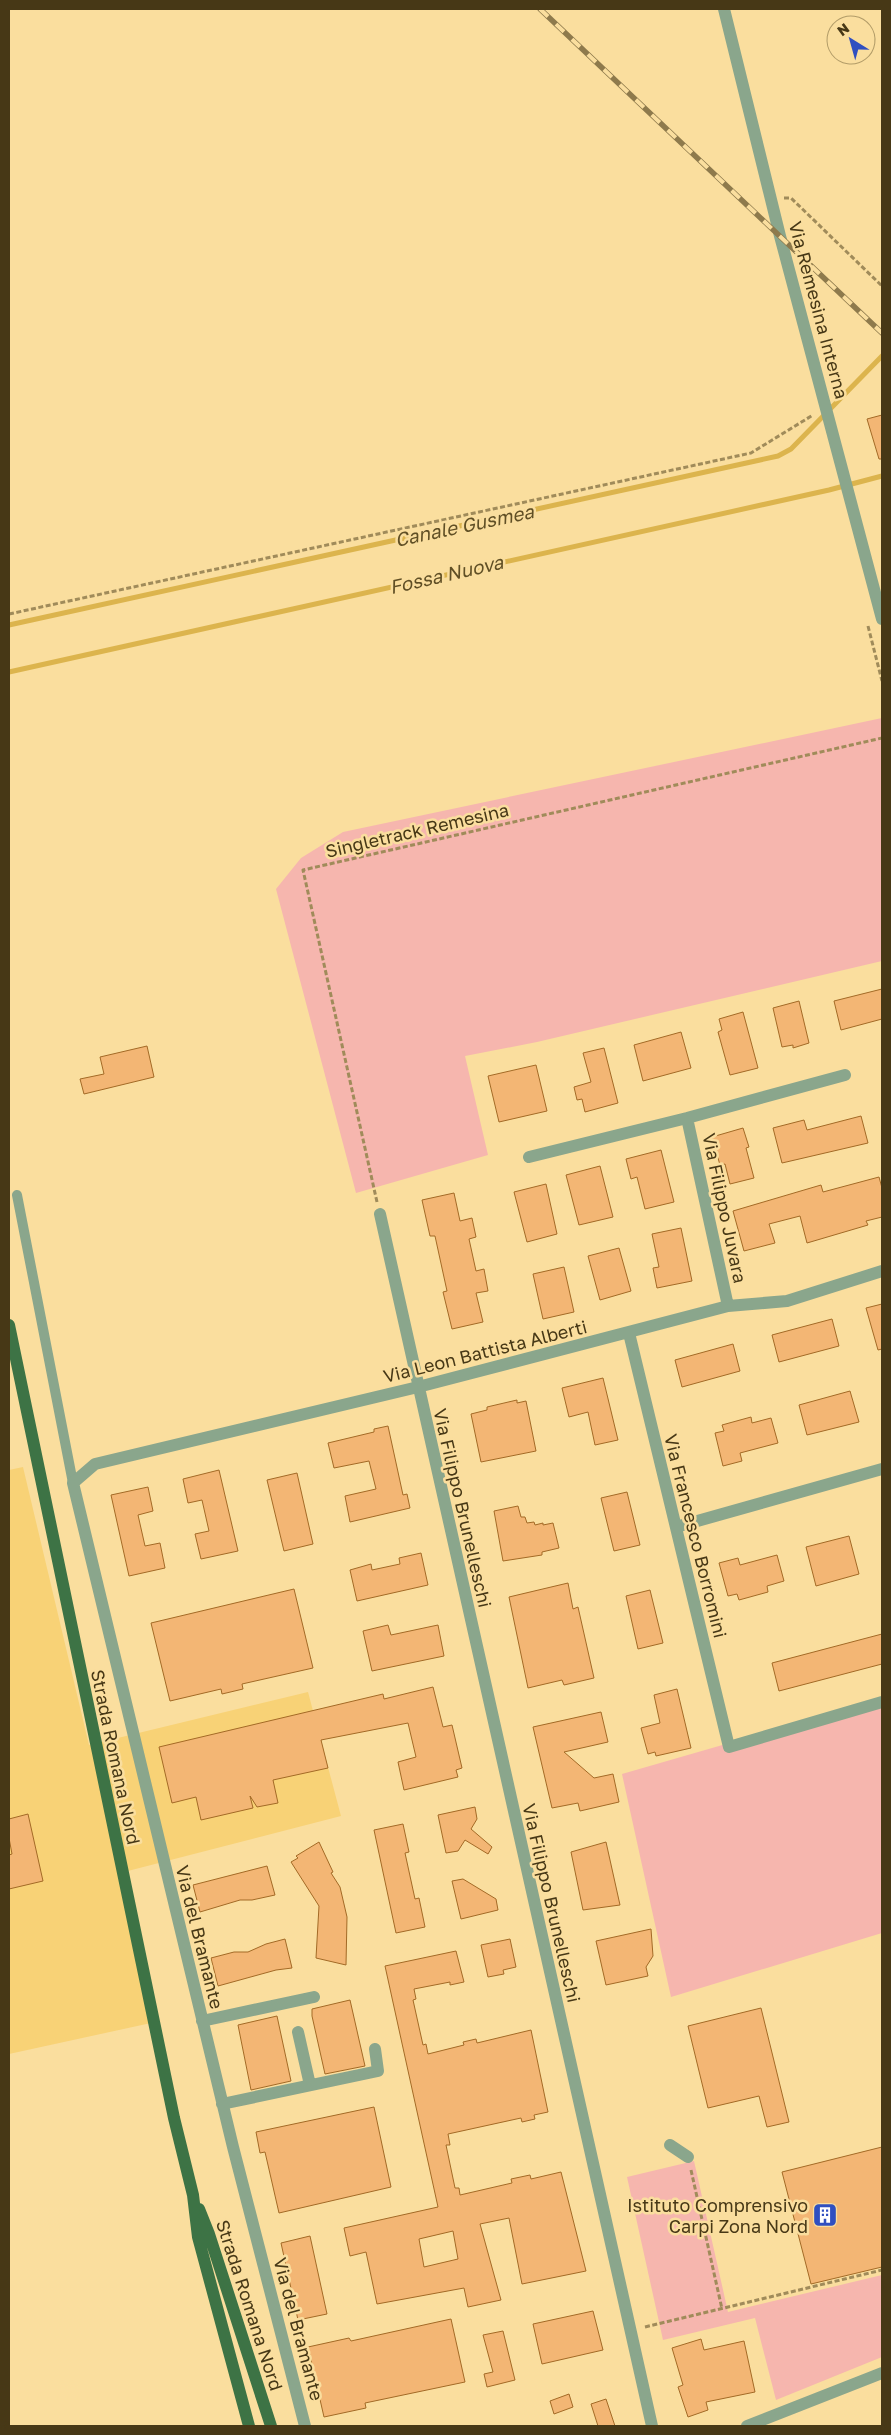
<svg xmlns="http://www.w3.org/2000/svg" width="891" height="2435" font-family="'Golos Text',sans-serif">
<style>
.built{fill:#f8d276}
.green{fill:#f6b6ae}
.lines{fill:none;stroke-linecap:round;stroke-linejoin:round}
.stream{stroke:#dcb44d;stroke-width:5}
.building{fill:#f3b674;stroke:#a36a26;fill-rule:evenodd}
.path{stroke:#a08b5a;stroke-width:3;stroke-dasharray:5 2.5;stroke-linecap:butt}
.service{stroke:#8aa68c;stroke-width:10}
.pedestrian{stroke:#8aa68c;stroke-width:12}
.minor{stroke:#8aa68c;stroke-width:12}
.tertiary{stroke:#8aa68c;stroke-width:12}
.primary{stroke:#3d7345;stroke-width:12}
.rail-casing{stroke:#8e7a4c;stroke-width:5.5}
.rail{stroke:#fade9e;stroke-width:4;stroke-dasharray:11;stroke-linecap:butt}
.labels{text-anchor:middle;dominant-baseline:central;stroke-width:5;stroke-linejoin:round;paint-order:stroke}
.street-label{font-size:18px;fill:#473816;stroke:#fade9e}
.poi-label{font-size:18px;fill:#473816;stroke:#fade9e;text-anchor:end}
.water-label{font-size:19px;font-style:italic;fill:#604f25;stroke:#fade9e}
</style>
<rect width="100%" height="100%" fill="#fade9e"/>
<!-- built -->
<path class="built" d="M23,1467L89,1745L308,1692L341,1816L120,1873L151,2023L9,2054V1470Z"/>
<!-- green -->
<path class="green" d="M882,718V961L537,1042L465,1056L488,1155L356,1193L276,889L301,858L343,832Z
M882,1699V1933L671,1997L622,1774Z
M694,2161L728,2312L882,2275V2357L776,2400L755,2318L663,2340L627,2177Z"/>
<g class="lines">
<!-- stream -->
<path class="stream" d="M9,625L778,456L791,449L882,356
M9,672L829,490L882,476"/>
</g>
<!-- building -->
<path class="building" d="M882,415V459H879L867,419Z
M882,989V1019L841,1030L834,1001Z
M799,1001L809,1043L793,1048V1045L782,1047L773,1008Z
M743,1012L758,1068L730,1075L718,1032L722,1030L719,1019Z
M681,1032L691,1068L643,1081L634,1045Z
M147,1046L154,1077L84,1094L80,1079L104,1074L100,1057Z
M604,1048L618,1103L585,1112L582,1099L577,1100L574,1087L591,1082L583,1053Z
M536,1065L547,1111L499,1122L488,1076Z
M861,1116L868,1143L782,1163L773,1128L804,1120L807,1130Z
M743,1128L749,1147L746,1148L754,1178L730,1184L725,1164L720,1165L712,1137Z
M661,1150L674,1202L645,1209L637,1177L631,1179L626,1159Z
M600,1166L613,1217L579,1225L566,1175Z
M879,1177L882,1188V1217L866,1221L868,1225L807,1243L800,1216L769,1224L775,1243L744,1251L733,1211L821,1185L823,1192Z
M546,1184L557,1234L527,1242L514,1192Z
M454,1193L460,1221L472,1218L476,1237L469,1239L476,1271L484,1269L488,1291L476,1293L483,1322L452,1329L443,1292L447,1291L435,1236H430L422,1200Z
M681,1228L692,1281L657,1288L653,1268L659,1267L652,1234Z
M619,1248L631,1291L600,1300L588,1256Z
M564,1267L574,1312L543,1319L533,1274Z
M882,1304V1349L878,1350L866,1308Z
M832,1319L839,1346L779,1362L772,1335Z
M733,1344L740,1371L682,1387L675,1360Z
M603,1378L618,1440L595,1445L588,1412L569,1417L562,1388Z
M850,1391L859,1422L807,1435L799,1405Z
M517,1400V1403L526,1401L536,1451L481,1462L471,1414L487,1410V1407Z
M751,1417L752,1423L771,1418L778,1443L740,1453L742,1461L723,1466L715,1433L724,1431L722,1425Z
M388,1426L403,1495L407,1494L410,1508L350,1522L345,1496L376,1489L369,1461L334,1468L328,1443L374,1432V1429Z
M219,1470L238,1551L201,1559L195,1534L209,1531L202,1500L188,1503L183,1479Z
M297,1473L313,1544L284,1551L267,1480Z
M148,1487L153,1511L138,1515L145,1546L160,1543L165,1568L129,1576L111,1495Z
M627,1492L640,1545L614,1551L601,1498Z
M518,1506L521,1517H525L527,1523L534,1522L535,1525L543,1523V1525L553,1523L559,1548L542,1552V1555L503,1561L494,1511Z
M849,1536L859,1574L816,1586L806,1547Z
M421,1553L428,1585L357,1601L350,1570L371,1564L372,1570L400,1564L399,1558Z
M777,1555L784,1581L767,1586L768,1592L739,1600L737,1594L728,1596L719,1563L738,1558L740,1565Z
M568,1583L573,1609L578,1607L594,1678L564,1685L562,1680L528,1688L509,1597Z
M294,1589L313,1668L242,1684L243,1689L222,1694L221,1689L170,1701L151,1623Z
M650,1590L663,1643L638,1649L626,1596Z
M388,1625L391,1635L438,1625L444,1656L372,1671L363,1631Z
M882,1634V1664L779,1691L772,1663Z
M433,1687L443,1727L452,1725L462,1768L456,1770L458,1777L404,1790L398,1762L416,1757L408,1723L321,1740L328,1768L273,1780L278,1803L257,1807L250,1796L253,1808L201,1820L196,1797L172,1803L159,1747L383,1694L384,1699Z
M677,1689L691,1748L656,1756L655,1752L648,1754L641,1728L660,1723L654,1695Z
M601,1712L608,1742L564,1752L594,1778L613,1774L619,1802L580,1811L578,1803L552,1808L533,1727Z
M475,1807L477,1819L471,1829L492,1847L488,1854L465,1840L458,1851L446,1853L438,1815Z
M28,1814L43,1881L9,1889V1855L12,1854L9,1838V1819Z
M403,1824L409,1852L405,1853L415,1899L419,1898L425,1927L396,1933L374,1830Z
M319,1842L333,1872L331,1873L340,1887L347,1917L346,1965L316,1958L319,1906L291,1862L298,1858L296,1856Z
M606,1842L620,1905L583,1910L571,1852Z
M267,1866L275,1895L252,1900H240L200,1912L193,1885Z
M463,1879L496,1899L498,1910L461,1919L452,1881Z
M651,1929L653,1956L646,1967L648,1976L606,1985L596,1941Z
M285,1939L292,1968L276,1970L218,1986L211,1958L234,1952H248L266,1944Z
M510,1939L516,1967L503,1970L504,1974L488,1977L481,1945Z
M456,1951L464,1982L450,1985V1982L414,1989L416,1999L413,2000L423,2045L426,2044L428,2054L464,2045L463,2042L476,2039L477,2043L531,2030L548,2112L534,2115L535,2119L522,2122L521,2118L448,2134L450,2145H446L455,2188H459L460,2195L512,2183L511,2179L530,2175L531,2179L561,2172L586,2271L522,2284L509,2218L480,2224L501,2300L468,2307L464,2288L377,2304L366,2252L350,2256L344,2228L438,2207L385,1966ZM453,2231L458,2259L424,2267L419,2239Z
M350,2000L365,2066L325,2074L312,2016V2009Z
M761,2008L789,2122L767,2127L759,2096L708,2108L688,2026Z
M277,2016L291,2081L251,2090L238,2025Z
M374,2107L391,2187L279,2213L265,2152L260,2153L256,2132Z
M882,2147V2267L811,2284L782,2172Z
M310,2236L327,2314L298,2320L281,2243Z
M593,2311L603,2350L542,2364L533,2324Z
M451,2319L465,2382L365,2403L366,2408L324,2417L308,2347L349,2338L351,2341Z
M503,2331L515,2380L487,2387L484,2374L493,2372L483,2335Z
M701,2339L704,2350L744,2341L755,2392L706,2402L708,2410L688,2417L678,2387L683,2385L672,2348Z
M569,2394L573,2407L554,2414L550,2401Z
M606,2399L615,2426H598L591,2404Z"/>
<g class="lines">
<!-- path -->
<path class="path" d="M784,198H791L882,286
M9,614L751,453L813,415
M868,626L882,681
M377,1202L303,870L882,738
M691,2170L722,2309
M645,2327L882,2270"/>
<!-- service -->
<path class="service" d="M17,1195L73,1483"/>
<!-- pedestrian -->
<path class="pedestrian" d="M670,2145L688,2157"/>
<!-- minor -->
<path class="minor" d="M687,1118L728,1306
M529,1157L687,1118L845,1075
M380,1214L652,2426
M629,1333L729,1747L882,1702
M676,1527L882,1469
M202,2021L314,1997
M298,2032L310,2085
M222,2104L378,2071L375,2049
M305,2426L233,2147L73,1483L95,1464L418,1387L728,1306L787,1301L882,1271"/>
<!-- tertiary -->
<path class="tertiary" d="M724,9L780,236L882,619
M747,2426L882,2373"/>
<!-- primary -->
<path class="primary" d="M9,1325L174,2118L193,2195L198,2237L249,2426
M199,2209L209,2234L271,2426"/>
<defs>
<path id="rail" d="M540,9L882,333"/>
</defs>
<!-- rail casing -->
<use href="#rail" class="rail-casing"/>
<!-- rail -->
<use href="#rail" class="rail"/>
</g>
<!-- icons -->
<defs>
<symbol id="building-square" viewBox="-11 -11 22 22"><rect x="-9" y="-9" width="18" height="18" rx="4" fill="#304fc0" stroke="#fade9e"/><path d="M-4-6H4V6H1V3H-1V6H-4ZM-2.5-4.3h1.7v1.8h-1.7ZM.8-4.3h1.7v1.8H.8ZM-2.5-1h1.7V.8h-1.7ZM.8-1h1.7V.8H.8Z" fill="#fff"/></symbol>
</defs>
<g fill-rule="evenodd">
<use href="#building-square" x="811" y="2201" width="28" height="28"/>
</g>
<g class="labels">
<!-- street labels -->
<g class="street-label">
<text transform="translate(819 310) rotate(75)">Via Remesina Interna</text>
<text transform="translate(417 830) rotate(-13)">Singletrack Remesina</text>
<text transform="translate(725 1208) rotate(78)">Via Filippo Juvara</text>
<text transform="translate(485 1351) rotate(-14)">Via Leon Battista Alberti</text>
<text transform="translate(463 1508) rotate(77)">Via Filippo Brunelleschi</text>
<text transform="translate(696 1536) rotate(76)">Via Francesco Borromini</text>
<text transform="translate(116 1757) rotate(78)">Strada Romana Nord</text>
<text transform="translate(552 1903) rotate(77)">Via Filippo Brunelleschi</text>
<text transform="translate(200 1937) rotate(76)">Via del Bramante</text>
<text transform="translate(250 2305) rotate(72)">Strada Romana Nord</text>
<text transform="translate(299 2329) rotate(75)">Via del Bramante</text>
</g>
<!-- poi labels -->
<g class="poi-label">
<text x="808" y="2205">Istituto Comprensivo<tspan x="808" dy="21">Carpi Zona Nord</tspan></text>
</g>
<!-- water labels -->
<g class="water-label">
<text transform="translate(464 525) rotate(-12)">Canale Gusmea</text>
<text transform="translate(446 574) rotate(-13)">Fossa Nuova</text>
</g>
</g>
<!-- border -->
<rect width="891" height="2435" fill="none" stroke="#473816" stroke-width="20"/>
<!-- north arrow -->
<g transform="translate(851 40) rotate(323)"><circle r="24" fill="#fade9e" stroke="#b29c68"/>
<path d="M0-4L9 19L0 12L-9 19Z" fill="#304fc0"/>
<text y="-8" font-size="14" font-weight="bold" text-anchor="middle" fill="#473816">N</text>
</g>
</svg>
